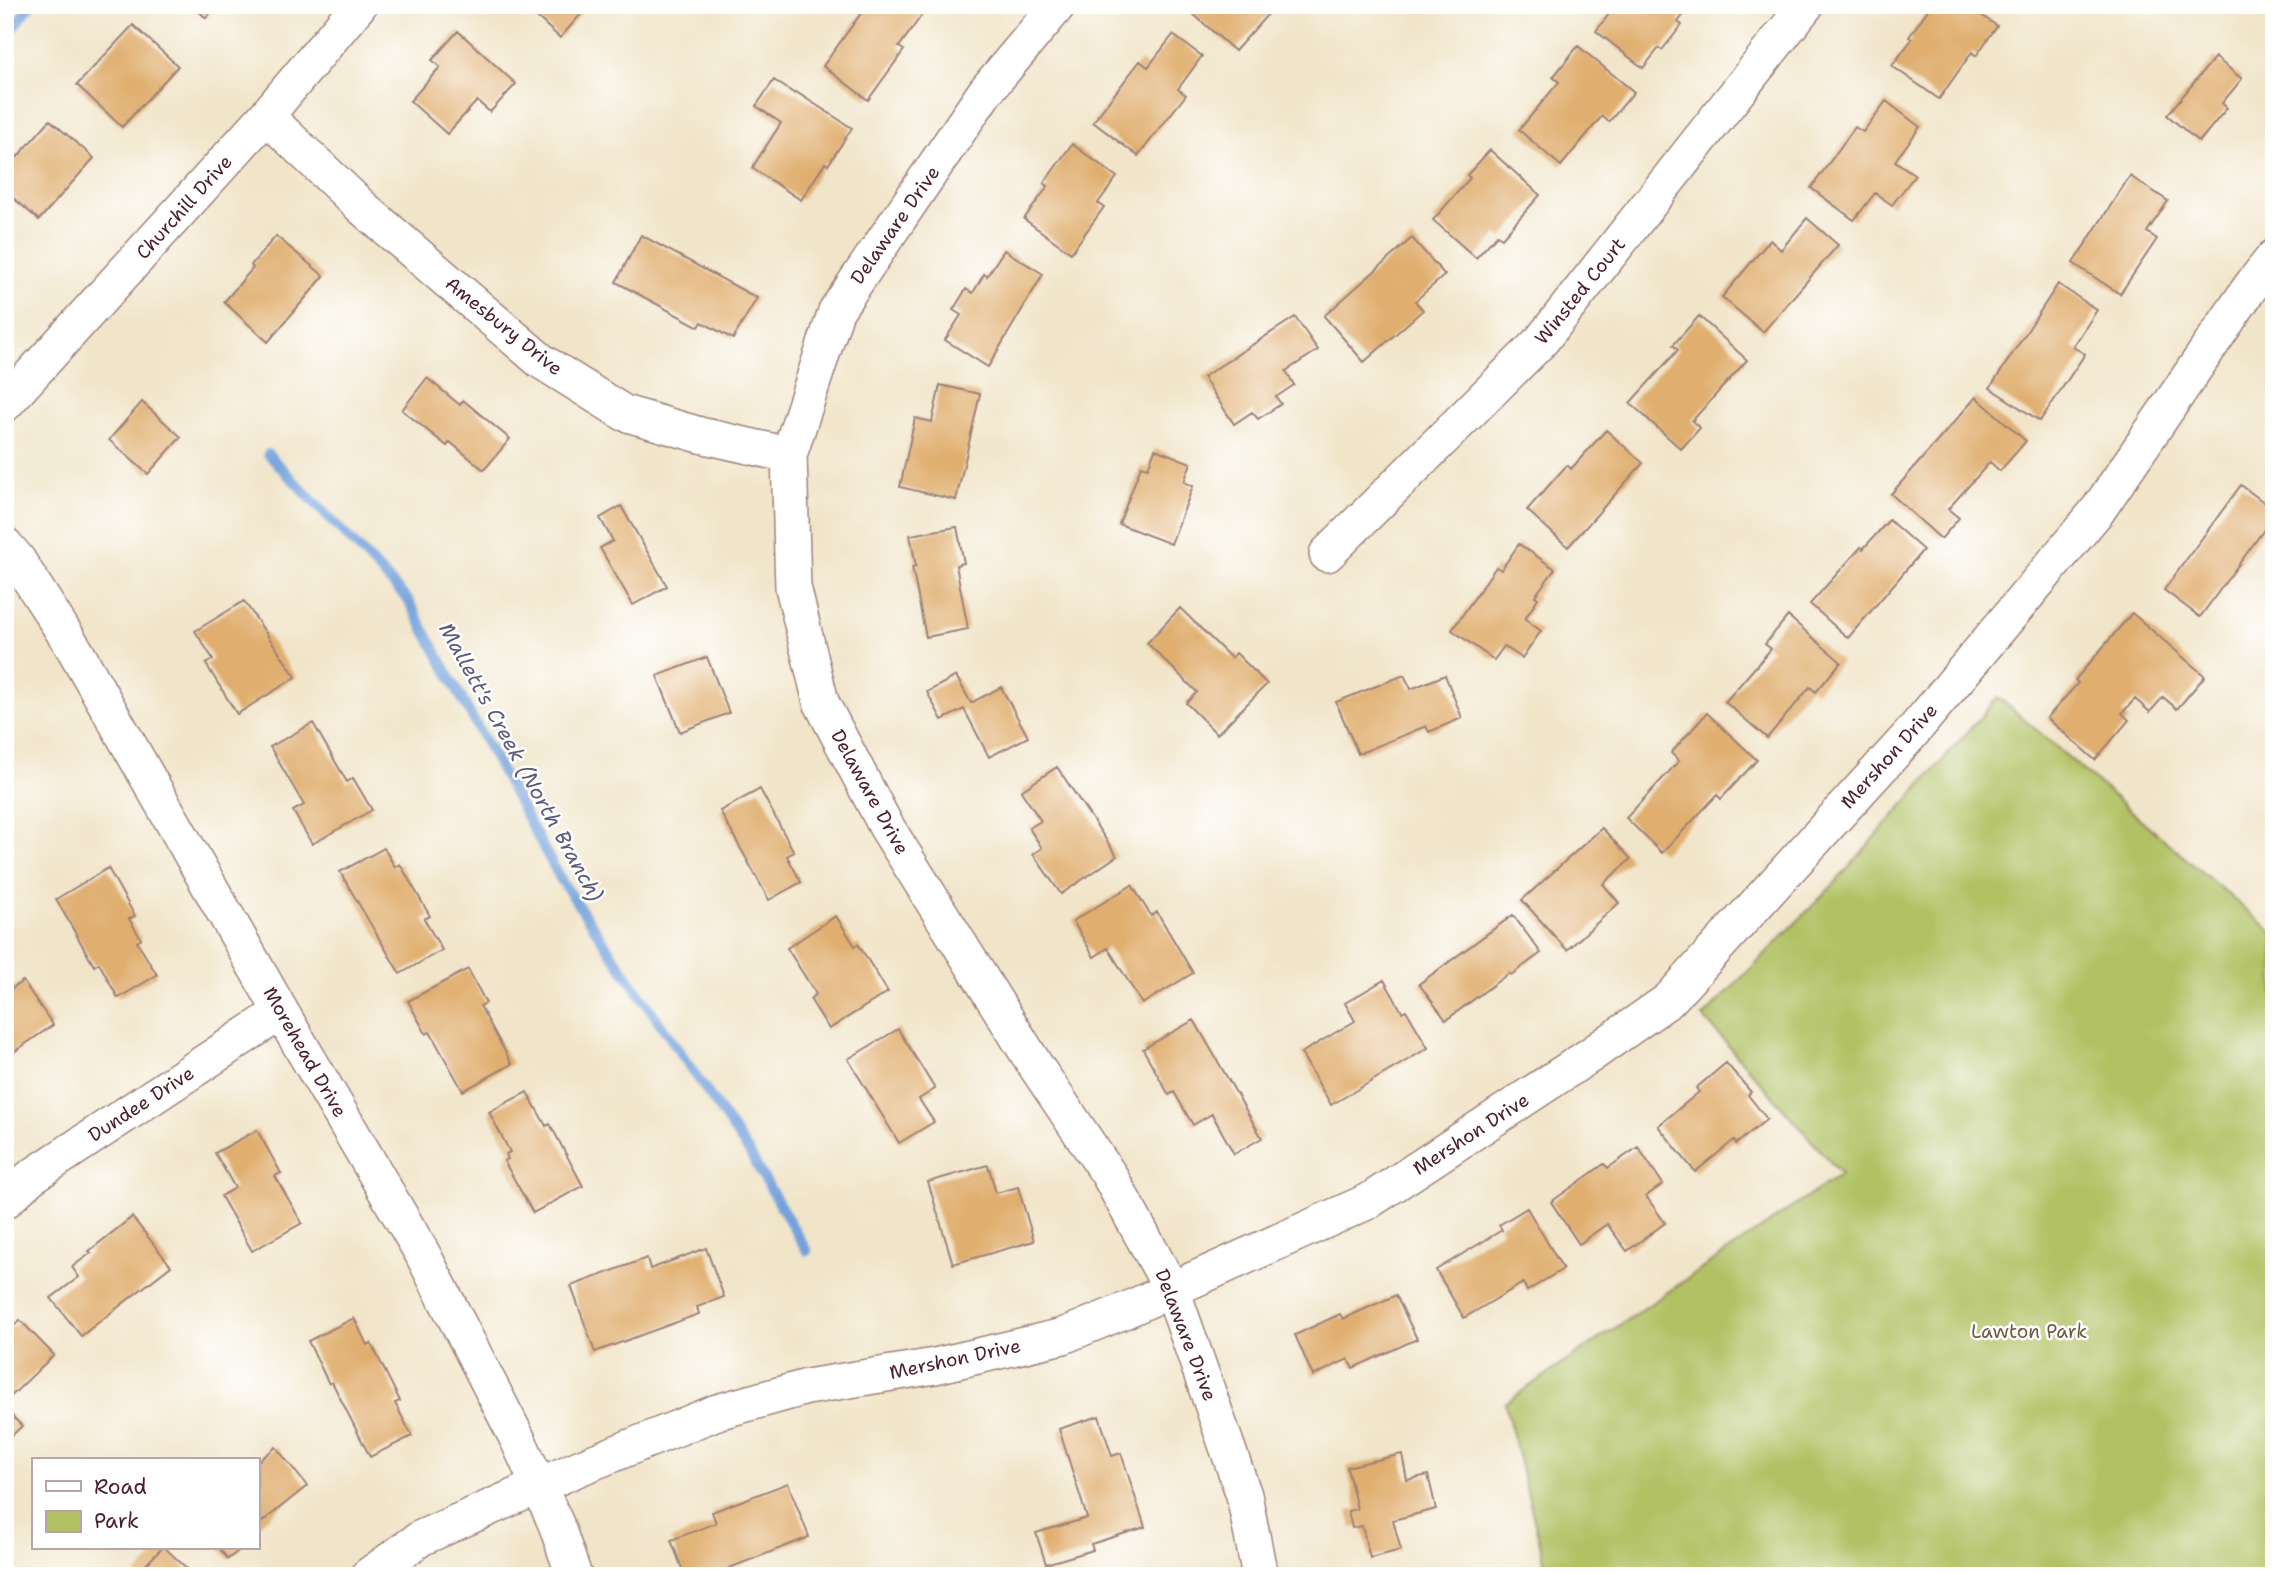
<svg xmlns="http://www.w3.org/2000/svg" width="2279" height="1581" font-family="'Shantell Sans',sans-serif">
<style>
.green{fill:#b1c164;stroke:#7e7048;stroke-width:2}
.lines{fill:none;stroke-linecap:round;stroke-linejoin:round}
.stream{stroke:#72a1db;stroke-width:10}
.building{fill:#e0af70}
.minor-casing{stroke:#9e827a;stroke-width:38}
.minor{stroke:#fff;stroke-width:35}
.labels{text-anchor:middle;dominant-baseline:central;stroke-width:5;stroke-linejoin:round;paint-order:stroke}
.street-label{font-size:19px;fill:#4a1f2b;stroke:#fff}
.park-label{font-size:19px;fill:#6e583f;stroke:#fff}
.water-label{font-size:21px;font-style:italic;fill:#5c5a7a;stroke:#fff}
</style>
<rect width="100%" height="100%" fill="#fff"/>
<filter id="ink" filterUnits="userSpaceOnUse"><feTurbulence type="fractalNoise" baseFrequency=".0143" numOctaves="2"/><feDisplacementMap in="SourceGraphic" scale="14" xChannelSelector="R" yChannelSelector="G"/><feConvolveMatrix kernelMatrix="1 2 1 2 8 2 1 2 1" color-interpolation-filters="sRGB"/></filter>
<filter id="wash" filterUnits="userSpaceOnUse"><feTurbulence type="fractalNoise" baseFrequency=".00686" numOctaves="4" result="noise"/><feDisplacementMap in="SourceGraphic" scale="28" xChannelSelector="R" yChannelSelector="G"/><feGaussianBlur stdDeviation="1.57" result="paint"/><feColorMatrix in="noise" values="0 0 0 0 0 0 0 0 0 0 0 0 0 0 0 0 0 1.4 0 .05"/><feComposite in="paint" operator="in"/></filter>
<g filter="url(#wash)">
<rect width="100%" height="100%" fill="#f1e5c9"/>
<!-- green -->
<path class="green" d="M1998,697L2274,934V1576H1548L1505,1403L1841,1174L1703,1017L1835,883Z"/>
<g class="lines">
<!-- stream -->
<path class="stream" d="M11,31L30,5
M268,454L408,600L561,880L748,1151L807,1251"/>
</g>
<g id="blocks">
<!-- building -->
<path class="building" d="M192,5H217L206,18Z
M524,5H589L560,38Z
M867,5H929L899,47L904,50L868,100L823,66Z
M1199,5H1276L1235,51L1192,13Z
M1616,5H1691L1678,22L1682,25L1662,50L1659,48L1643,68L1596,31Z
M1931,5H1967L1997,26L1976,56L1972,52L1939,99L1892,66L1912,39L1909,37Z
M133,25L178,66L122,127L77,85Z
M458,31L516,84L490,112L477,101L447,134L410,101L440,67L432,60Z
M1173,35L1202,56L1178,89L1186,95L1138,156L1093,122L1140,61L1148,67Z
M1578,46L1634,92L1609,122L1602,116L1561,166L1519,130L1559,82L1553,77Z
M2215,57L2242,79L2222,103L2227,108L2199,142L2167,115Z
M774,80L795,94L796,92L852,128L828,165L825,163L801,200L752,168L781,123L756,106Z
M1886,101L1920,127L1895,161L1915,175L1892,205L1875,193L1854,220L1811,188L1855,127L1863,132Z
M50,120L94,158L39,220L5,191V171Z
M1072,144L1117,177L1098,203L1104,207L1071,253L1024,219L1048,186L1044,183Z
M1490,150L1540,195L1502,238L1497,235L1476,258L1433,220L1470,178L1467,175Z
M2130,176L2168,201L2147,232L2157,239L2120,294L2073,263Z
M1807,218L1838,245L1763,332L1722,297L1770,240L1781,250Z
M641,235L757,298L733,339L702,322L699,327L616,282Z
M276,236L324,276L268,342L224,302L253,268L251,265Z
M1412,238L1445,275L1415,301L1423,310L1364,362L1324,316Z
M1004,250L1043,274L988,367L945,340L961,315L953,310L966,289L973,293L984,274L987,276Z
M2058,284L2097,310L2073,347L2085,354L2040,421L1990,388Z
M1699,316L1747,360L1692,421L1700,428L1681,449L1630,403L1678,350L1673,345Z
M1295,317L1318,350L1286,371L1294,385L1276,397L1281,404L1258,419L1252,412L1234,424L1203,377Z
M427,378L460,405L463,400L510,439L484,470L450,442L447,446L402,410Z
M940,385L980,394L956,500L900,487L915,418L932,422Z
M1976,397L2026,441L2000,471L1990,462L1948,509L1959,518L1941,539L1891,494Z
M142,402L181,437L148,474L109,440Z
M1606,430L1643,463L1568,547L1527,510L1567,465L1571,469Z
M1155,449L1191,463L1184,482L1193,486L1171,544L1119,524L1141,466L1148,468Z
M2241,485L2274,510V516L2200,617L2164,590Z
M621,506L667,586L633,605L600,548L613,541L600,518Z
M1889,520L1923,550L1848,638L1810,604L1861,547L1863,549Z
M957,527L964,563L956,565L968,629L926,637L912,567L916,566L910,535Z
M1519,544L1555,569L1535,596L1538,598L1525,619L1541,631L1522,658L1504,646L1494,660L1452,630L1496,567L1501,570Z
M244,601L296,677L237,714L206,664L213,659L195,631Z
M1180,608L1231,658L1236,653L1267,684L1217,734L1186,703L1197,692L1147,643Z
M2132,613L2205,676L2177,709L2163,697L2150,712L2135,699L2122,713L2129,720L2095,760L2047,718L2078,683L2075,680Z
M1788,616L1841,662L1816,692L1810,687L1767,738L1725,702L1771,649L1765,644Z
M707,657L729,713L680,732L657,676Z
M1404,675L1411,689L1445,675L1462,718L1429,732L1426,726L1358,754L1336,702Z
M956,676L971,703L1001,687L1028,737L989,757L964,709L942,720L927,692Z
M1707,713L1757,760L1721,799L1717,795L1662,853L1626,818L1679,761L1671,753Z
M313,723L347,782L353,778L372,810L312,844L293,811L304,805L270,747Z
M1057,767L1117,856L1061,894L1033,854L1042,848L1029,828L1041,821L1021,791Z
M760,789L794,852L787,856L801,882L769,900L720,811Z
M1602,828L1631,859L1603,884L1619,903L1567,950L1522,900Z
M384,848L395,867L400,864L430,916L424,919L442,950L400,974L340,872Z
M108,868L135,916L129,919L141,939L137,942L157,975L118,998L99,963L94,966L56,899Z
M1132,885L1151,916L1157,912L1193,973L1142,1004L1108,948L1094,957L1073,921Z
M1513,915L1541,953L1511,975L1509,973L1446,1020L1419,984Z
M836,916L855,946L858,944L888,992L829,1029L810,999L816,994L787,948Z
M468,969L486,1003L480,1006L512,1064L463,1091L430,1032L426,1034L408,1001Z
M1384,980L1402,1012L1406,1010L1428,1048L1331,1105L1301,1053L1355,1021L1345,1003Z
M23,981L53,1025L5,1058V993Z
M1194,1020L1262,1138L1234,1154L1212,1114L1193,1125L1174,1092L1169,1095L1143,1049Z
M898,1029L935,1089L919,1099L934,1122L899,1143L848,1059Z
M1726,1063L1751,1092L1748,1095L1767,1119L1736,1144L1734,1140L1695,1172L1658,1126L1699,1092L1696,1088Z
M527,1092L546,1126L550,1124L583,1186L533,1213L504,1161L508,1159L506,1154L510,1152L489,1112Z
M257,1130L281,1173L275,1176L302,1223L252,1251L221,1196L235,1188L215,1153Z
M1638,1147L1663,1184L1646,1196L1665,1223L1627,1251L1607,1224L1579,1244L1551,1202L1604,1164L1608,1168Z
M988,1165L996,1193L1018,1187L1034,1241L953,1264L928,1182Z
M1527,1208L1563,1269L1527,1291L1523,1283L1464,1318L1436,1270L1502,1230L1499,1225Z
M132,1217L171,1266L81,1336L51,1298L79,1277L72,1267L91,1253L89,1251Z
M706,1248L724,1297L697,1307L699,1314L595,1352L571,1286L647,1258L650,1269Z
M1396,1295L1417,1339L1353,1368L1348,1359L1313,1376L1295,1335L1340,1314L1343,1319Z
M354,1318L367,1345L371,1343L400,1401L395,1403L412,1436L370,1457L332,1382L329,1384L308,1341Z
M20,1320L54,1355L5,1402V1334Z
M5,1409L22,1426L5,1442Z
M1099,1416L1112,1456L1121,1453L1145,1527L1091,1544L1093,1550L1046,1564L1036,1533L1087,1518L1059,1429Z
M276,1447L307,1486L257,1526V1462Z
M1402,1454L1407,1480L1428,1475L1436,1509L1393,1520L1401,1550L1370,1558L1362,1526L1352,1528L1348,1511L1357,1509L1347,1467Z
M788,1483L809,1537L709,1576H685L671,1540L716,1523L712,1512Z
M162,1548H165L195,1576H135Z
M219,1548H242L228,1559Z"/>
</g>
</g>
<g filter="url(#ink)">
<use href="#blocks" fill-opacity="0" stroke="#9e827a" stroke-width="2"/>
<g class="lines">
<defs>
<path id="minor" d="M1058,5L985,92L836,311L789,455L793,587L821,702L886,826L1035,1065L1109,1175L1172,1290L1244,1495L1260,1576
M266,116L364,209L541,361L624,413L700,435L789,455
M5,404L266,116L359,5
M5,545L17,559L75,650L281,1012L422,1253L518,1440L556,1524L574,1576
M1327,554L1541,341L1806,5
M5,1201L31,1177L281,1012
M368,1576L421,1538L579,1468L717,1412L807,1387L935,1366L1063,1336L1126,1310L1369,1201L1589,1056L1669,1000L1910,735L2098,510L2251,286L2274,257"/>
</defs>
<!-- minor casing -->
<use href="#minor" class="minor-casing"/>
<!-- minor -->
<use href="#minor" class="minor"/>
</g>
</g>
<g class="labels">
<!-- street labels -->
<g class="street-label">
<text transform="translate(184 207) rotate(-48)">Churchill Drive</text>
<text transform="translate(895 225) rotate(-55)">Delaware Drive</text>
<text transform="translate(1580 291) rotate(-51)">Winsted Court</text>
<text transform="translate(504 326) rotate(39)">Amesbury Drive</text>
<text transform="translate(1889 756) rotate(-48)">Mershon Drive</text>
<text transform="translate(870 792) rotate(61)">Delaware Drive</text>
<text transform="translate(305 1052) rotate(60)">Morehead Drive</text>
<text transform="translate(141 1104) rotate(-33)">Dundee Drive</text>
<text transform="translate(1471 1134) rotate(-33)">Mershon Drive</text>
<text transform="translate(1186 1335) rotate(69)">Delaware Drive</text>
<text transform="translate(955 1359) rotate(-12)">Mershon Drive</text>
</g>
<!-- park labels -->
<g class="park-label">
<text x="2029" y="1331">Lawton Park</text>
</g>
<!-- water labels -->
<g class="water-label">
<text transform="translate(521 762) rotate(61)">Mallett's Creek (North Branch)</text>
</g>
</g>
<!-- margin -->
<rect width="2279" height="1581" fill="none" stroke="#fff" stroke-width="28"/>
<!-- legend -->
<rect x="32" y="1458" width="228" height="91" fill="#ffffff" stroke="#b7a5aa" stroke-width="2"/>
<rect x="46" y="1481" width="35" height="10" fill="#ffffff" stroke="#b7a5aa" stroke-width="2"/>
<text x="94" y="1494" font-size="21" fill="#4a1f2b">Road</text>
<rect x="46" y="1511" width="35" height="21" fill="#b1c164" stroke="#b7a5aa" stroke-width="2"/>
<text x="94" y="1528" font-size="21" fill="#4a1f2b">Park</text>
</svg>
